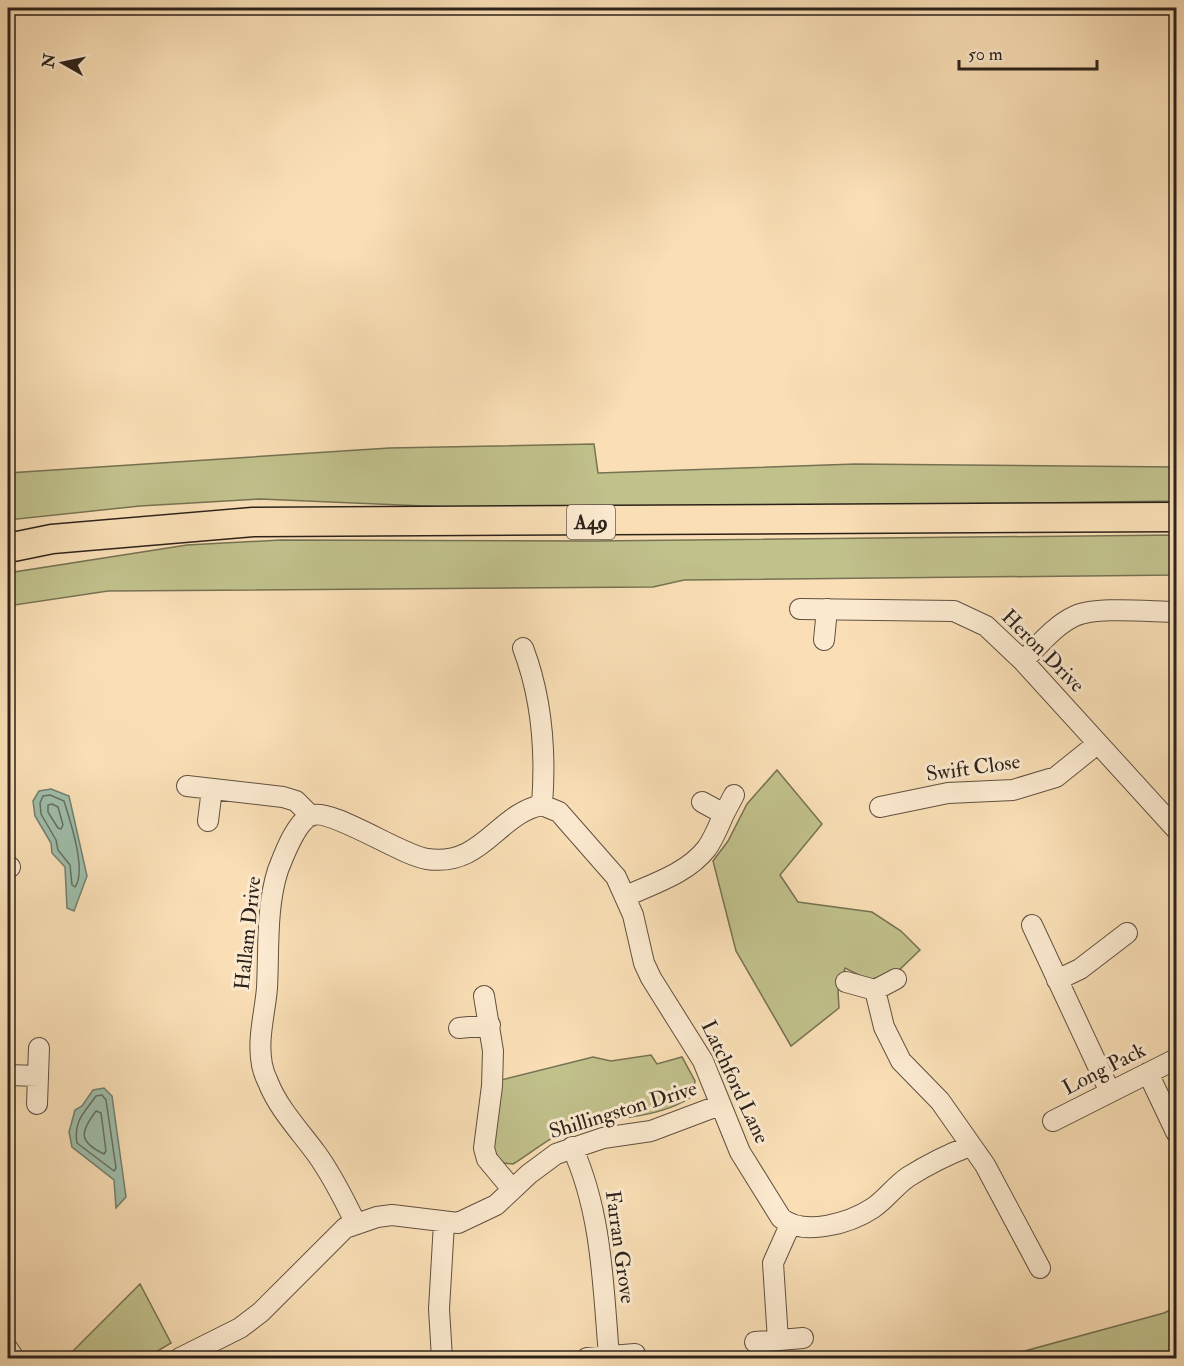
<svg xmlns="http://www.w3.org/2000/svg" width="1184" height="1366" font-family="'IM FELL Double Pica',serif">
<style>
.green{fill:#c1c18c;stroke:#767253;stroke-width:1.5}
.water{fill:#9fbdaa;stroke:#717f70;stroke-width:1.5}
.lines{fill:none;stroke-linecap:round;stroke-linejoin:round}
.shore{stroke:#667062;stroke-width:1.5}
.minor-casing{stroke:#605141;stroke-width:22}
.highway-casing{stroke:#2c221a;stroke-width:31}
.minor{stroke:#fcead0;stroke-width:20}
.highway{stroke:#fadfb6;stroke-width:28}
.labels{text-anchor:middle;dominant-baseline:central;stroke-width:6;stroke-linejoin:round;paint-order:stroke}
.shield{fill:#fcead0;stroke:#6a5e51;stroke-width:1.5}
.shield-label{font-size:20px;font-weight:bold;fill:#2c221a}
.street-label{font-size:21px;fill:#2c221a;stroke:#fcead0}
</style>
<rect width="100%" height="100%" fill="#fadfb6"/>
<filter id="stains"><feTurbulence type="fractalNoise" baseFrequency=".00333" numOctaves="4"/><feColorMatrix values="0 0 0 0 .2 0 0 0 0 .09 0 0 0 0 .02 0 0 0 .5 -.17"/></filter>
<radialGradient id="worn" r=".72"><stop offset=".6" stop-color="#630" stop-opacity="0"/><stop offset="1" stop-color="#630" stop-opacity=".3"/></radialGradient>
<!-- green -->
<path class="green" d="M594,444L598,473L855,464L1176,467V501L581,509L471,508L260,499L140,506L8,520V473L389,448Z
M1176,535V575L684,580L653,587L108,591L8,606V573L187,545L281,540L592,541Z
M777,770L822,824L780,875L798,902L872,912L901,931L920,950L897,972L869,980L845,968L838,991L839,1008L791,1046L736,951L713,861L728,841L747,804Z
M651,1055L657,1064L682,1057L695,1081L693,1096C656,1121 612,1115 572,1129C550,1136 533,1152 513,1164L504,1163L492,1152L497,1081L593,1057L611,1061Z
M140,1284L171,1343L146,1358H66Z
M1176,1307V1358H999L1164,1313Z"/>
<!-- water -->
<path class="water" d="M51,789L69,796L87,876L74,911L67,908L65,867L52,853L51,843L35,816L33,801L39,791Z
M104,1088L112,1096L126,1197L116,1208L114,1180L72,1147L69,1132L75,1110L82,1106L93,1090Z"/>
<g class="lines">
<!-- shore -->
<path class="shore" d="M50,795L64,801C70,820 87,871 75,887L72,885L70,865L58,850L56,840L41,814L40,803L43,796Z
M52,804L58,807L63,825L61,829L58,828L48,812V805Z
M96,1096L102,1095L106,1100L116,1168L114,1171L77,1143C73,1121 85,1112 96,1096Z
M96,1111L101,1113L106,1151L104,1154C77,1141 81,1131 96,1111Z"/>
<defs>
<path id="minor" d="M800,609L954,611L986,626L1023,661L1176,829
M824,640L827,609
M523,648C542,698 546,753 542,805L559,812L616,877L633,915L644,963L651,978L703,1061L740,1152L781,1218C804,1237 850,1223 873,1208C886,1199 895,1186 908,1177C927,1165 949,1154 970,1146
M1023,661C1039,645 1055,625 1075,616C1096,606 1152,612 1176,612
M187,786L283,797L296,801L311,816
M702,802L724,814L734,795
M880,807L948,793L1013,790L1056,777L1097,744
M208,821L212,789
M8,868L10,867
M626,896C653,884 688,873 707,848C714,838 719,825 724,814
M1032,925L1110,1092
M1057,980L1080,969L1127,933
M846,982L875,990L896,979
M875,990L884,1027L901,1061L940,1101L985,1165L1040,1268
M484,996L493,1051L492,1086L484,1148L487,1159L512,1189
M459,1028L490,1025
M1148,1073L1176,1132
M8,1075L38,1076
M37,1104L39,1048
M1053,1121L1176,1059
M572,1147C602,1213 603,1285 609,1356
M356,1224C344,1199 332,1175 316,1153C299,1130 278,1108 268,1082C265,1076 263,1070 262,1065C257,1039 265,1013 267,988C269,950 266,907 278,870C284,855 295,824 310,816C329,806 400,855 427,859C483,867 497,814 542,805
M778,1340L773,1263L790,1225
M755,1342L803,1338
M8,1349L14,1358
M180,1358L240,1328L261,1312L345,1228L377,1217L392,1215L458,1223L496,1205L529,1174L556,1154L603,1138L651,1131L720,1105
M442,1358L439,1309L444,1223
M587,1358L635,1354"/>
<path id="highway" d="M8,548L52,539L253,522L1176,517"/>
</defs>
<!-- minor casing -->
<use href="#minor" class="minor-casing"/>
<!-- highway casing -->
<use href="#highway" class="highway-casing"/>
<!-- minor -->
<use href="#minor" class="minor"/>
<!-- highway -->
<use href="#highway" class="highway"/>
</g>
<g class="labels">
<!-- shield labels -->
<rect class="shield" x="567" y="505" width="48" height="34" rx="4.5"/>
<g class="shield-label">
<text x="591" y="522">A49</text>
</g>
<!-- street labels -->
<g class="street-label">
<text transform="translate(1043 651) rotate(45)">Heron Drive</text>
<text transform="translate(973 768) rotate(-8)">Swift Close</text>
<text transform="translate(248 933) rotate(-84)">Hallam Drive</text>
<text transform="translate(1104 1069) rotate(-27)">Long Pack</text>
<text transform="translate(735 1082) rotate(65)">Latchford Lane</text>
<text transform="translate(623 1110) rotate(-17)">Shillingston Drive</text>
<text transform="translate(620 1247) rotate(82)">Farran Grove</text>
</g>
</g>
<!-- margin -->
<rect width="1184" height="1366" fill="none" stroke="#fadfb6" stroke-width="30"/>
<rect x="9" y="9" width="1166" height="1348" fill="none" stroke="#2c221a" stroke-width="3"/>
<rect x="15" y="15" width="1154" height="1336" fill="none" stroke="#2c221a" stroke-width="1.5"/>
<!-- north arrow -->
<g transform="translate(63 63) rotate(279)" stroke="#fcead0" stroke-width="4.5" paint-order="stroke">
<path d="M0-4.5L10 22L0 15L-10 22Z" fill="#2c221a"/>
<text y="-9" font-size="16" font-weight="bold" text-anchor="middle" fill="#2c221a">N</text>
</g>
<!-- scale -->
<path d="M959 60v9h138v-9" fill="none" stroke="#2c221a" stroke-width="3"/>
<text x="968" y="60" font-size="18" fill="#2c221a" stroke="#fcead0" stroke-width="4.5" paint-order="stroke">50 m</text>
<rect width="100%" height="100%" filter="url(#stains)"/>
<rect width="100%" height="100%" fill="url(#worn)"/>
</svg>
